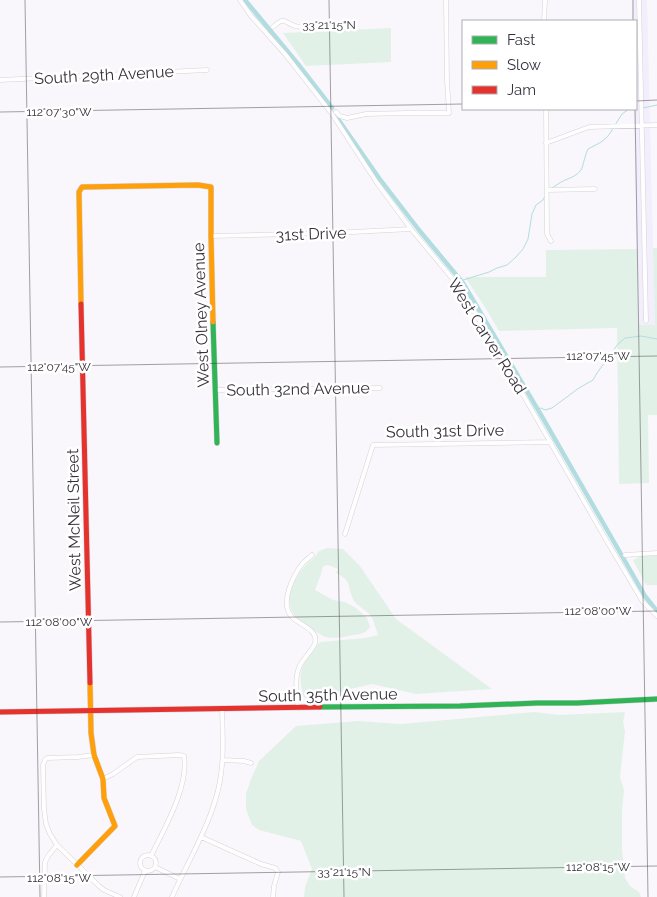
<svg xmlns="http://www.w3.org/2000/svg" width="657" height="897" font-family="Raleway,sans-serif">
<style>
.built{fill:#f3eefc}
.green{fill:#e2f1e8}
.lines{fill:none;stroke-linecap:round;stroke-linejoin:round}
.stream{stroke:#b2dde0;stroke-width:1}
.canal{stroke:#b2dde0;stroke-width:4.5}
.street-casing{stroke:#d5d2d9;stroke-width:5}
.fast-casing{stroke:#d5d2d9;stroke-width:6}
.slow-casing{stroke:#d5d2d9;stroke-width:6}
.jam-casing{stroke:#d5d2d9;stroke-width:6}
.street{stroke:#fefefe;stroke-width:4}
.fast{stroke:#30b455;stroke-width:5}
.slow{stroke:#ff9f0a;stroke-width:5}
.jam{stroke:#e5322d;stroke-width:5}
.ticks{fill:none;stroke:#36323c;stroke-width:1;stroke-opacity:0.45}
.labels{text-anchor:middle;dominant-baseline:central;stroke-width:5;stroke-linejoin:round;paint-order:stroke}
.street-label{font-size:16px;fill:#36323c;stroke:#fff}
.ticks-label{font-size:12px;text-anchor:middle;fill:#36323c;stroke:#fff;stroke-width:5;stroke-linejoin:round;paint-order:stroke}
</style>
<rect width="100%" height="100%" fill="#f9f7fb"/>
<!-- built -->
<path class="built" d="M632,0H647L655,325H638L634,109H636V21H632Z"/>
<!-- green -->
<path class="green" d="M391,28V62L306,66L283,33Z
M653,248H657V415H648L649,483L619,484L617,328L499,331L485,307L465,277H546V250L637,249L638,325H655Z
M327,548L343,549L360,566L396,619L492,689L416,694L372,684L342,691L312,696L310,697L304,698C296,670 302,666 318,644L321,642L365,638L378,635C376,629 374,621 371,616C366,609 357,607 353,599C347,585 352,581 336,573L338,569L328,565L323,566L321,574L315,590L333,600L345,602L356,608L367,618L370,627C366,634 360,634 353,635C344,637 336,639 326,637C321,636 297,619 294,615C290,610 289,602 290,596C291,586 298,573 306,565C311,560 315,558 319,551Z
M641,556H657V585H646L633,560Z
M534,712L559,715L625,712L623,722L625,731L620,777L624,790L622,812V850L625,878L630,886L639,892L641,897H304L305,887L312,869L301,841L259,830L252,825L246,809V794L251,779L259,761L296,726L358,721L401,724Z"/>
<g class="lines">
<!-- stream -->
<path class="stream" d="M643,108L657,105
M615,125L622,114L629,109
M552,188C554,187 556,185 558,184C566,178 577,178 582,168C584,162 585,155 588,149C599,143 607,141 613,128
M460,281L489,272L497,268L507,265L516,257L523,249L528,239L532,214L536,205L543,200L545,196
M538,409L541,408L545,410L552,408L579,388L593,380L597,373L618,344L625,338L641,336L657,339"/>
<!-- canal -->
<path class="canal" d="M245,0L298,64L332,108
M338,119L379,178L419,230L463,283L544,420L645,596L657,611"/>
<defs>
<path id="street" d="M240,0L251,16L285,54L332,114L377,183L411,229L461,289L522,393L608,543L643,602L657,616
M639,0L646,321
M544,21L545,0
M273,27C285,16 283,22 295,26C299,27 304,27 308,27
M0,80L207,70
M546,109L547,234L551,241
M336,112L340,116L347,118L366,114L406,113H449L447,80L446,0
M546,143L589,127L657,125
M547,190L595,189
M211,236L333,233L411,229
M216,390L380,388
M345,534L373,445L551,442
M625,555L657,553
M298,708C297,693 293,675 302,662C305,657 314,648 315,643C319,629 298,625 291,616C280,602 293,575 303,563C306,560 309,558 312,555
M94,755L78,757L47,758L45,760L43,765L44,809L46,824L50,834L57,845L99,886L104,890L120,897
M223,760L244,761L251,763
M103,779L113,774L137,757L179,755L184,756C189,787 164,829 151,856
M201,837L261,864L275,868L278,872L274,886L273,897
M140 863a8 8 0 1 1 16 0a8 8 0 1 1-16 0Z
M155,867L180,879
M44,897L45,862L48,856L57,845
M134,897L145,871
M172,897C186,865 205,835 215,801C225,771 223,740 222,709"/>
<path id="fast" d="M213,322L217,443
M320,707L460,706L537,703H577L657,699"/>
<path id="slow" d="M81,304L79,192L82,187L198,185L211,187V236L213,322
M77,865L115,826L104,798L103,779L94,755L91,733L90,683"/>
<path id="jam" d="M81,304L90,683
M0,712L320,707"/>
</defs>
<!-- street casing -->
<use href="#street" class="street-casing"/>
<!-- fast casing -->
<use href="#fast" class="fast-casing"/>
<!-- slow casing -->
<use href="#slow" class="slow-casing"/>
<!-- jam casing -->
<use href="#jam" class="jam-casing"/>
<!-- street -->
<use href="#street" class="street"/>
<!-- fast -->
<use href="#fast" class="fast"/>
<!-- slow -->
<use href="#slow" class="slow"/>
<!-- jam -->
<use href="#jam" class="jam"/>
</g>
<!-- ticks -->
<path class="ticks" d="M25,0L40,897M329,0L344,897M633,0V21M636,101L657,100M635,109L648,897M0,112L463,104M0,367L657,356M0,622L657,611M0,877L657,866"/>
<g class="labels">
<!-- street labels -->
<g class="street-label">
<text transform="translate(104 75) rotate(-3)">South 29th Avenue</text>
<text transform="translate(311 234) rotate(-2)">31st Drive</text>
<text transform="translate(201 315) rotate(-92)">West Olney Avenue</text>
<text transform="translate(487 336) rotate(58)">West Carver Road</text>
<text transform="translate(298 389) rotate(-1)">South 32nd Avenue</text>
<text transform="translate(445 431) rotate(-1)">South 31st Drive</text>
<text transform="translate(74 520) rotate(-91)">West McNeil Street</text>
<text transform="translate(328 695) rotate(-1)">South 35th Avenue</text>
</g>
</g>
<g class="ticks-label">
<text x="329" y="29">33°21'15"N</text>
<text x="59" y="116">112°07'30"W</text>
<text x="598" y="360">112°07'45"W</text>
<text x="59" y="371">112°07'45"W</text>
<text x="598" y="615">112°08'00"W</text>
<text x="59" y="626">112°08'00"W</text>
<text x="598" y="871">112°08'15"W</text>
<text x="344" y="876">33°21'15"N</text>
<text x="59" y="882">112°08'15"W</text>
</g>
<!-- legend -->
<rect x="462" y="20" width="175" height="90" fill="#ffffff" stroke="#afadb1"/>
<rect x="472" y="36" width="25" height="8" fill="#30b455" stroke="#afadb1"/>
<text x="507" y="45" font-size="15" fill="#36323c">Fast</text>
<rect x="472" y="61" width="25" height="8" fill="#ff9f0a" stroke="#afadb1"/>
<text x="507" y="70" font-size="15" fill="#36323c">Slow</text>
<rect x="472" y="86" width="25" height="8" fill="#e5322d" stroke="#afadb1"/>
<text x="507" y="95" font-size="15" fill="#36323c">Jam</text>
</svg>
